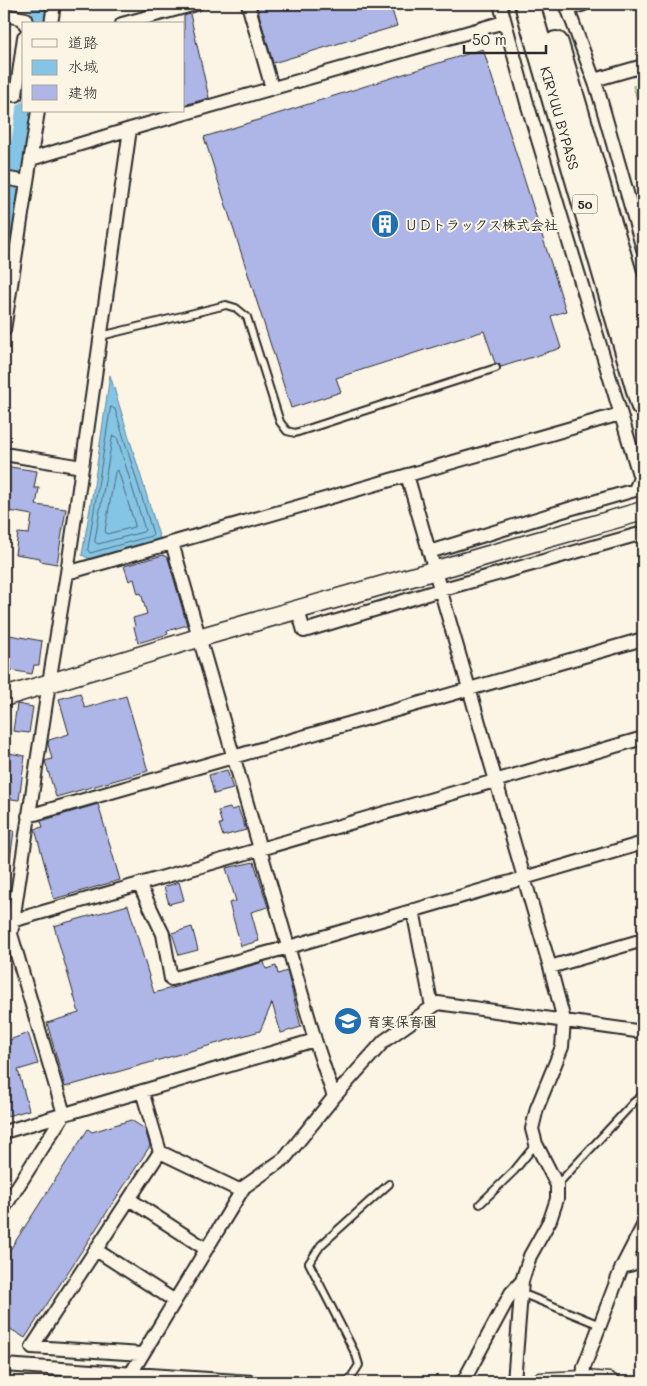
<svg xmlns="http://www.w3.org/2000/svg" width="647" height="1386" font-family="Mali,'Klee One',sans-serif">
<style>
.green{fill:#c1edaa;stroke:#768c6a}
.water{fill:#84c5e5;stroke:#60879b}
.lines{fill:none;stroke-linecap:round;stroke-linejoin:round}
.shore{stroke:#4f6975;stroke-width:1}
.river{stroke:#84c5e5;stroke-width:20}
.building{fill:#aeb6e7;stroke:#2b2b2b}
.lane-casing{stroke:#2b2b2b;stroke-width:10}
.street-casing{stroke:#2b2b2b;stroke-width:16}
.secondary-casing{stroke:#2b2b2b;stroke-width:21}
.highway-casing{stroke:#2b2b2b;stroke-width:28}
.path{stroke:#2b2b2b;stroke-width:2;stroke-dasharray:4 4;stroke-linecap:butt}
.lane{stroke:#fcf5e5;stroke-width:6}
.street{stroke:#fcf5e5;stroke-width:12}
.secondary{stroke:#fcf5e5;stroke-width:18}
.highway{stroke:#fcf5e5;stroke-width:24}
.labels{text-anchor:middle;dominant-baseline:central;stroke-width:4;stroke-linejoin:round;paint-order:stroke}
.shield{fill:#fcf5e5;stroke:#6a6863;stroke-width:1}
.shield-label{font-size:12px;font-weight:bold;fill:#2b2b2b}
.street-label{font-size:14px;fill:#2b2b2b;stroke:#fcf5e5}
.poi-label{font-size:14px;font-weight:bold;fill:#2b2b2b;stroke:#fcf5e5;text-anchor:start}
</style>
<rect width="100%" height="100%" fill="#fcf5e5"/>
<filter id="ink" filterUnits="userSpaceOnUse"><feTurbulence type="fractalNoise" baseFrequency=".02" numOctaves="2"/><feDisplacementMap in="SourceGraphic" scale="10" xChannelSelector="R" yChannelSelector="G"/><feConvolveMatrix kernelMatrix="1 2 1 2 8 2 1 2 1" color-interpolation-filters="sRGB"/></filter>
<g filter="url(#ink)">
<!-- green -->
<path class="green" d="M643,83V118L633,86Z"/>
<!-- water -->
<path class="water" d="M110,375L160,539L90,559L82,555L94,485Z"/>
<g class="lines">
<!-- shore -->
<path class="shore" d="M111,407L115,409L153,534L151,536L90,553L88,550Z
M113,436L117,437L145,530L143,532L98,544L95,542Z
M118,470L135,525L134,527L107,534L105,531L115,472Z"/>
<!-- river -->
<path class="river" d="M39,24L42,4
M4,259L26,111"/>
</g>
<!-- building -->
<path class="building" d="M256,4H390L397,26L273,63Z
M190,14L209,98L184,105V16Z
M483,49L566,311L551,316L561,348L501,367L499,364L495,363L484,331L336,378L341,392L291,408L204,137Z
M4,466L37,471L34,488H39L36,505L66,509L57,564L40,561V558L15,554L18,533L29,534L32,515L4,510Z
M163,555L168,558L187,625L167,631L168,634L138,643L134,627L135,626L133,618L147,614L141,593L138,594L134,579L129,581L124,566Z
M4,634L42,641L39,665H34L32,674L11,670V666L4,664Z
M80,693L85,708L126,696L148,771L56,797L45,761L52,759L48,744L49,740L69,734L59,699Z
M17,704L33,707L29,733L13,731Z
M4,752L25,756L19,800L4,798Z
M227,770L233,789L214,794L209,775Z
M98,804L120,880L54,899L35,829L43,827L41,821Z
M230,808L231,810L238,808L246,830L223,836L219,824H222L218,811Z
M4,829L14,831L9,867H4Z
M254,862L268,907L251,912L259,941L241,946L229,903L236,901L226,868Z
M179,882L184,900L169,904L164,887Z
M128,905L154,993L264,962L266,969L276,966L278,974L287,971L301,1027L281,1033L272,1003L260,1031L65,1087L47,1023L79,1013L54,926Z
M192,927L198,950L179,955L172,933Z
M28,1033L38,1064L18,1070L29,1110L4,1117V1042Z
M131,1120L145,1129L150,1146L25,1338L4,1325V1259L88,1129L92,1132Z"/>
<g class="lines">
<defs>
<path id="lane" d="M101,336L226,305L236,308L247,317L280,422L287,431L295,433L496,368
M557,1185L634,1102L643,1095
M480,1204L514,1171L536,1144
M521,1293L600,1325
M348,1382L359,1365L356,1355L309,1263L321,1245L389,1184"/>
<path id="street" d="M248,4L272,88
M566,4L598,91L643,249
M568,9L584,4
M4,15L26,19L25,24
M51,24L54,4
M122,24L196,4
M594,80L643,66
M4,94L16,95L24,37
M31,159L130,129L504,22
M4,178L26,182
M4,330L38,111
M4,454L82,467
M407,475L550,967L564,1020L562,1047L537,1108L532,1129L536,1144L557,1185V1199L550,1220L530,1256L522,1281L514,1382
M172,543L315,1040L334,1097
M429,552L569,509L635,490L640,478L527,103L500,4
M67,573L620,414
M298,610L304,631L440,590L643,533
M28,816L643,639
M139,884L163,934L171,979L289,947L643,843
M413,910L432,1007
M12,921L643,738
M550,967L643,940
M142,1091L160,1152L32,1347L142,1354
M4,1132L315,1040
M160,1152L241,1191
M129,1199L206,1249
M4,1208L64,1114L11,934L49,683L67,573L130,129
M96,1250L175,1301
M622,1267L643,1261
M4,1365L252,1382
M130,1375L244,1187L285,1158L334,1097L384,1041L438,1003L643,1032
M463,1382L511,1293L522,1281
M583,1382L584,1367L622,1267L643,1226"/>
<path id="secondary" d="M4,697L198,638L643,511
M540,1382L584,1380L609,1382"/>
<path id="highway" d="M527,4L643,404
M556,44L643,338"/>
</defs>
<!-- lane casing -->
<use href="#lane" class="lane-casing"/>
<!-- street casing -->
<use href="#street" class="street-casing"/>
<!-- secondary casing -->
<use href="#secondary" class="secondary-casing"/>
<!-- highway casing -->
<use href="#highway" class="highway-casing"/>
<!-- path -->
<path class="path" d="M4,195L5,189"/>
<!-- lane -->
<use href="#lane" class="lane"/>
<!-- street -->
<use href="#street" class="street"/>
<!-- secondary -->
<use href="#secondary" class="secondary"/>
<!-- highway -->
<use href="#highway" class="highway"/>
</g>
</g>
<!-- icons -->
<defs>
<symbol id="building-disc" viewBox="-11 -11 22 22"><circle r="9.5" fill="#1f6fb2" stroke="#fcf5e5"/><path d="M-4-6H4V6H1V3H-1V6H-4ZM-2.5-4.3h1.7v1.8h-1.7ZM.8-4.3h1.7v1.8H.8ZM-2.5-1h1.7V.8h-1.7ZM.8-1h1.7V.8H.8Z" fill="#fff"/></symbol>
<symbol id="school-disc" viewBox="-11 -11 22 22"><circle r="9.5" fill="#1f6fb2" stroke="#fcf5e5"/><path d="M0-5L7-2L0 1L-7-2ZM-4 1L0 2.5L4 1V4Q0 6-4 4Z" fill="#fff"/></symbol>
</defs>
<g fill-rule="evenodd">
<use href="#building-disc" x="369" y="208" width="32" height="32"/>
<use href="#school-disc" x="332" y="1005" width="32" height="32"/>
</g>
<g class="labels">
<!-- shield labels -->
<rect class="shield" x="572.5" y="194.5" width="25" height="19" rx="4"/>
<g class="shield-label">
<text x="585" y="204">50</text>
</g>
<!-- street labels -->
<g class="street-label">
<text transform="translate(560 118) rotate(74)">KIRYUU BYPASS</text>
</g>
<!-- poi labels -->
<g class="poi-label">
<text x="404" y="224">ＵＤトラックス株式会社</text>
<text x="367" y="1021">育実保育園</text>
</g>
</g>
<!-- margin -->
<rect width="647" height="1386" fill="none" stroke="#fcf5e5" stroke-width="20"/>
<rect x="10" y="10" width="627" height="1366" fill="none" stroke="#2b2b2b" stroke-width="2" filter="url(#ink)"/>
<!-- legend -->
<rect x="22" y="22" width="162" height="90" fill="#fcf5e5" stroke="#a8a49b"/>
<rect x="32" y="39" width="25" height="8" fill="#fcf5e5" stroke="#a8a49b"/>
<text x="68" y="48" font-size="15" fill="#2b2b2b">道路</text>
<rect x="32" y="60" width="25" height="15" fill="#84c5e5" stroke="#a8a49b"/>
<text x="68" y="72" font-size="15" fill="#2b2b2b">水域</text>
<rect x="32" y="85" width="25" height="15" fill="#aeb6e7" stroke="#a8a49b"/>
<text x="68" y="98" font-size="15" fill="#2b2b2b">建物</text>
<!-- scale -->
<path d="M464 45v8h82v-8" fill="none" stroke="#2b2b2b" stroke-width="2.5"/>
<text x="472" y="45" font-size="15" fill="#2b2b2b" stroke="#fcf5e5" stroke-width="4" paint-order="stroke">50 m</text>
</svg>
